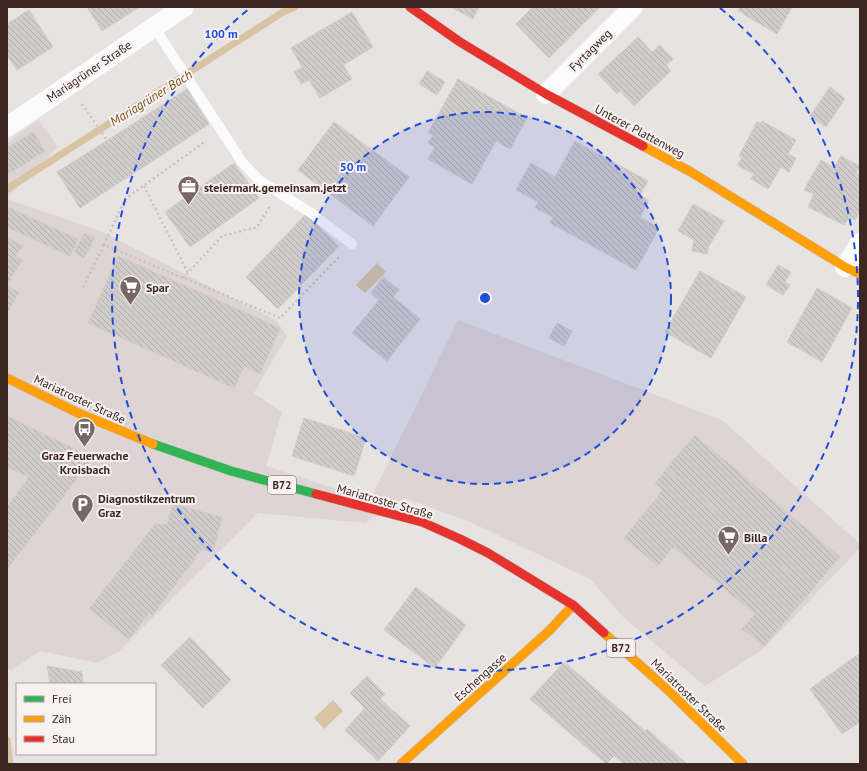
<svg xmlns="http://www.w3.org/2000/svg" width="867" height="771" font-family="'PT Sans',sans-serif">
<style>
.built{fill:#ded4d3}
.water{fill:#d8c3a3}
.lines{fill:none;stroke-linecap:round;stroke-linejoin:round}
.stream{stroke:#d8c3a3;stroke-width:7}
.building{fill:url(#building-back-hatch);stroke:#d1cccc}
.fast-casing{stroke:#c8c1bf;stroke-width:10}
.slow-casing{stroke:#c8c1bf;stroke-width:10}
.jam-casing{stroke:#c8c1bf;stroke-width:10}
.path{stroke:#c9c1c0;stroke-width:2.5;stroke-dasharray:2 3;stroke-linecap:butt}
.lane{stroke:#fcfbfb;stroke-width:10}
.street{stroke:#fcfbfb;stroke-width:20}
.fast{stroke:#30b455;stroke-width:9}
.slow{stroke:#ff9f0a;stroke-width:9}
.jam{stroke:#e5322d;stroke-width:9}
.ring{fill:none;stroke:#1d4ed8;stroke-width:2;stroke-dasharray:7 5}
.labels{text-anchor:middle;dominant-baseline:central;stroke-width:4;stroke-linejoin:round;paint-order:stroke}
.shield{fill:#f8f1f1;stroke:#74635f;stroke-width:1}
.shield-label{font-size:11px;font-weight:bold;fill:#3c2621}
.street-label{font-size:12px;fill:#3c2621;stroke:#f8f1f1}
.poi-label{font-size:12px;font-weight:bold;fill:#3c2621;stroke:#f8f1f1;text-anchor:start}
.water-label{font-size:13px;font-style:italic;fill:#78561b;stroke:#f8f1f1}
.centre{fill:#1d4ed8;stroke:#f8f1f1;stroke-width:2}
.ring-label{font-size:12px;text-anchor:middle;font-weight:bold;fill:#1d4ed8;stroke:#f8f1f1;stroke-width:4;stroke-linejoin:round;paint-order:stroke}
</style>
<defs>
<pattern id="building-back-hatch" width="6" height="6" patternUnits="userSpaceOnUse"><rect width="6" height="6" fill="#d1cccc"/><path d="M-1 5l2 2M0 0l6 6M5-1l2 2" fill="none" stroke="#b4afaf"/></pattern>
</defs>
<rect width="100%" height="100%" fill="#e8e3e3"/>
<!-- built -->
<path class="built" d="M38,120L58,147L7,198V143Z
M7,199L100,231L276,320L287,336L254,393L282,412L266,466L370,500L458,320L722,420L860,544V548L762,650L705,686L622,616L590,579L470,522L404,498L365,523L258,513L119,651L98,663L40,651L11,671L7,668Z"/>
<!-- water -->
<path class="water" d="M377,263L386,272L365,293L356,285Z
M333,700L343,711L324,729L314,718Z"/>
<g class="lines">
<!-- stream -->
<path class="stream" d="M7,189L283,12L295,7
M7,740L10,764"/>
</g>
<!-- building -->
<path class="building" d="M87,7H137L138,8L102,31Z
M451,7H479L473,19Z
M533,7H568L584,23L549,58L516,24Z
M568,7H600L584,23Z
M740,7H792L777,34L738,11Z
M29,10L53,47L17,70L7,55V24Z
M352,12L373,47L343,65L352,79L320,98L309,80L301,84L294,72L302,67L291,48Z
M638,37L652,52L660,45L673,59L666,65L671,71L634,106L620,91L617,94L598,74Z
M427,71L445,82L437,95L419,84Z
M458,79L527,118L510,149L496,141L472,184L428,159L435,147L428,143L433,135L428,133Z
M830,87L845,99L826,127L810,116Z
M187,89L209,124L145,166L122,131Z
M762,121L796,140L788,154L796,158L789,172L781,167L768,189L751,179L754,174L737,165L742,158L739,156L757,122L761,124Z
M334,122L409,177L373,226L298,170Z
M122,131L145,166L80,208L57,172Z
M33,132L45,151L7,175V148Z
M575,141L648,181L640,195L649,200L640,217L659,228L636,270L550,223L553,217L535,208L538,202L516,190L531,163L555,177Z
M841,156L860,166L856,173L860,175V210L855,220L849,217L844,225L808,207L814,194L804,190L821,160L834,168Z
M234,163L259,198L190,247L165,212Z
M693,204L724,221L709,246L707,254L692,251L694,240L678,231Z
M7,207L78,239L70,256L7,227Z
M306,214L339,246L278,309L246,277Z
M84,233L95,238L84,258L74,252Z
M7,237L23,246L15,257L22,260L7,286L19,292L7,313Z
M118,256L280,328L260,374L244,366L234,388L88,323Z
M778,265L791,272L785,282L790,285L783,295L766,285Z
M700,271L746,297L711,358L665,332Z
M383,277L399,290L393,297L420,319L387,361L352,333L379,300L371,293Z
M817,288L852,308L831,346L796,326Z
M557,323L572,331L564,346L549,338Z
M796,326L831,346L822,362L787,342Z
M7,416L93,458L7,569V507L29,477L9,468L7,472Z
M304,418L366,438L354,476L292,456Z
M695,435L840,557L811,591L666,469Z
M666,469L811,591L764,646L742,629L755,614L673,547L658,566L624,538L663,490L655,484Z
M173,504L222,517L213,552L202,549L152,616L149,613L129,639L89,609L155,524L167,525Z
M416,587L466,625L435,668L384,630Z
M190,637L231,680L203,708L161,665Z
M860,653V722L842,734L810,689Z
M564,662L645,731L647,729L687,764H624L614,756L606,764L530,699Z
M47,666L82,672L83,684H50Z
M367,676L385,694L380,699L410,726L378,761L345,730L365,708L350,693Z"/>
<g class="lines">
<defs>
<path id="fast" d="M153,444L231,471L316,494"/>
<path id="slow" d="M643,146L691,172L845,267L860,274
M7,378L78,413L153,444
M604,633L669,691L743,764
M401,764L550,630L573,605"/>
<path id="jam" d="M410,7L460,42L546,94L643,146
M316,494L422,522L460,539L488,553L573,605L604,633"/>
</defs>
<!-- fast casing -->
<use href="#fast" class="fast-casing"/>
<!-- slow casing -->
<use href="#slow" class="slow-casing"/>
<!-- jam casing -->
<use href="#jam" class="jam-casing"/>
<!-- path -->
<path class="path" d="M82,104L107,140
M144,186L188,273
M104,245L125,199L206,141
M183,278L222,236L257,227L270,206
M83,287L104,245L280,318L339,257"/>
<!-- lane -->
<path class="lane" d="M154,27L242,162L259,180L311,213L352,244"/>
<!-- street -->
<path class="street" d="M546,94L633,7
M7,127L184,7
M845,267L860,243"/>
<!-- fast -->
<use href="#fast" class="fast"/>
<!-- slow -->
<use href="#slow" class="slow"/>
<!-- jam -->
<use href="#jam" class="jam"/>
</g>
<!-- distance rings -->
<circle cx="485" cy="298" r="186" fill="#1d4ed8" fill-opacity=".12"/>
<g class="ring">
<circle cx="485" cy="298" r="186"/>
<path d="M720 8A373 373 0 1 1 250 8"/>
</g>
<!-- icons -->
<defs>
<symbol id="office-pin" viewBox="-11 -11 22 30"><path d="M0 17L-7.5 6A9.5 9.5 0 1 1 7.5 6Z" fill="#786865" stroke="#f8f1f1"/><path d="M-6-3h4V-5.5h4V-3h4V5H-6ZM-1-4.5V-3h2v-1.5ZM-6 0V1H6V0Z" fill="#fff"/></symbol>
<symbol id="supermarket-pin" viewBox="-11 -11 22 30"><path d="M0 17L-7.5 6A9.5 9.5 0 1 1 7.5 6Z" fill="#786865" stroke="#f8f1f1"/><path d="M-6-5.5h2.5l.6 2H6L4.5 2H-2.5L-4.4-4H-6ZM-1.5 3.2a1.3 1.3 0 1 0 .1 0ZM3 3.2a1.3 1.3 0 1 0 .1 0Z" fill="#fff"/></symbol>
<symbol id="bus-pin" viewBox="-11 -11 22 30"><path d="M0 17L-7.5 6A9.5 9.5 0 1 1 7.5 6Z" fill="#786865" stroke="#f8f1f1"/><path d="M-5-6H5V4H4V6H2V4H-2V6H-4V4H-5ZM-3.5-4V0h7V-4ZM-3.5 1.2v1.5H-2V1.2ZM2 1.2v1.5H3.5V1.2Z" fill="#fff"/></symbol>
<symbol id="parking-pin" viewBox="-11 -11 22 30"><path d="M0 17L-7.5 6A9.5 9.5 0 1 1 7.5 6Z" fill="#786865" stroke="#f8f1f1"/><path d="M-3.5-5.5H1a3.5 3.5 0 0 1 0 7H-1V5.5H-3.5ZM-1-3.4V-.6H.8a1.4 1.4 0 0 0 0-2.8Z" fill="#fff"/></symbol>
</defs>
<g fill-rule="evenodd">
<use href="#office-pin" x="176" y="174" width="25" height="34"/>
<use href="#supermarket-pin" x="118" y="274" width="25" height="34"/>
<use href="#bus-pin" x="72" y="416" width="25" height="34"/>
<use href="#parking-pin" x="70" y="492" width="25" height="34"/>
<use href="#supermarket-pin" x="716" y="524" width="25" height="34"/>
</g>
<g class="labels">
<!-- shield labels -->
<g class="shield">
<rect x="268" y="476" width="28" height="18" rx="3"/>
<rect x="607" y="639" width="28" height="18" rx="3"/>
</g>
<g class="shield-label">
<text x="282" y="485">B72</text>
<text x="621" y="648">B72</text>
</g>
<!-- street labels -->
<g class="street-label">
<text transform="translate(590 50) rotate(-45)">Fyrtagweg</text>
<text transform="translate(89 71) rotate(-34)">Mariagrüner Straße</text>
<text transform="translate(640 131) rotate(28)">Unterer Plattenweg</text>
<text transform="translate(80 399) rotate(25)">Mariatroster Straße</text>
<text transform="translate(385 501) rotate(16)">Mariatroster Straße</text>
<text transform="translate(480 677) rotate(-42)">Eschengasse</text>
<text transform="translate(689 695) rotate(44)">Mariatroster Straße</text>
</g>
<!-- poi labels -->
<g class="poi-label">
<text x="204" y="187">steiermark.gemeinsam.jetzt</text>
<text x="146" y="287">Spar</text>
<text x="85" y="455" text-anchor="middle">Graz Feuerwache<tspan x="85" dy="14">Kroisbach</tspan></text>
<text x="98" y="498">Diagnostikzentrum<tspan x="98" dy="14">Graz</tspan></text>
<text x="744" y="537">Billa</text>
</g>
<!-- water labels -->
<g class="water-label">
<text transform="translate(151 98) rotate(-32)">Mariagrüner Bach</text>
</g>
</g>
<circle cx="485" cy="298" r="6" class="centre"/>
<g class="ring-label">
<text x="221" y="38">100 m</text>
<text x="353" y="171">50 m</text>
</g>
<!-- border -->
<rect width="867" height="771" fill="none" stroke="#3c2621" stroke-width="16"/>
<!-- legend -->
<rect x="16" y="683" width="140" height="72" fill="#f8f1f1" stroke="#ada09e"/>
<rect x="24" y="696" width="20" height="6" fill="#30b455" stroke="#ada09e"/>
<text x="52" y="703" font-size="12" fill="#3c2621">Frei</text>
<rect x="24" y="716" width="20" height="6" fill="#ff9f0a" stroke="#ada09e"/>
<text x="52" y="723" font-size="12" fill="#3c2621">Zäh</text>
<rect x="24" y="736" width="20" height="6" fill="#e5322d" stroke="#ada09e"/>
<text x="52" y="743" font-size="12" fill="#3c2621">Stau</text>
</svg>
